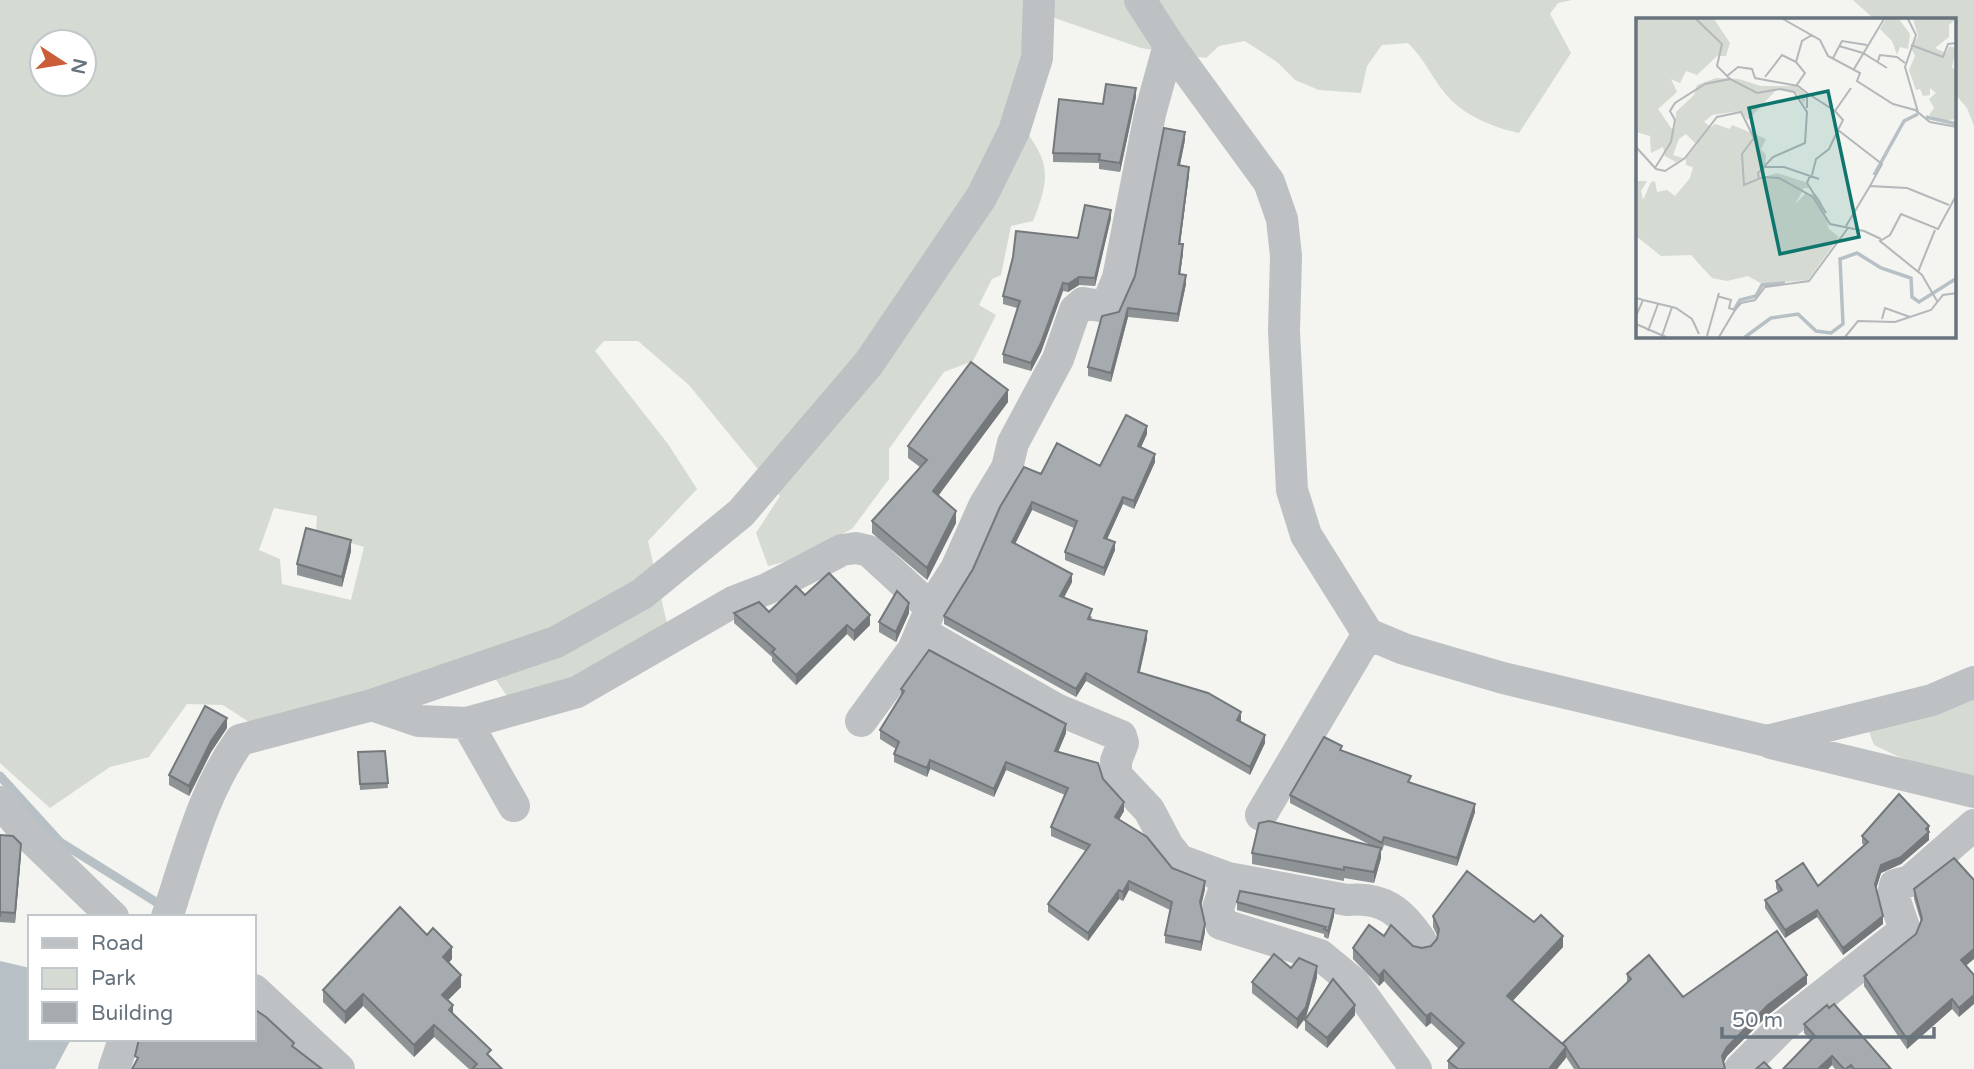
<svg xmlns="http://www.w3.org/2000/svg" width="1974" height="1069" font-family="'Varela Round',sans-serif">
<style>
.green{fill:#d5dad2;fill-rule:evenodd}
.water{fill:#b7c0c4}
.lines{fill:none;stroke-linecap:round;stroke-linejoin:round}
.stream{stroke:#b7c0c4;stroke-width:9}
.minor{stroke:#bec1c3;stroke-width:32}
.wall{fill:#8e9396}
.shaded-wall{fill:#74787a}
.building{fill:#a5abaf;stroke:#74787a;stroke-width:2}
.inset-river{fill:none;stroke:#b7c0c4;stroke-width:3.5}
.inset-road{fill:none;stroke:#b4b8bb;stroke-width:2}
.view{fill:#0f766e;fill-opacity:0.15;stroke:#0f766e;stroke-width:3.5}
.inset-edge{fill:none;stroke:#67737d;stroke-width:3.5}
</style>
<rect width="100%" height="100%" fill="#f4f4f0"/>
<!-- green -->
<path class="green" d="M0,0H1572L1558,3L1550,14L1571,53L1519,133C1495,128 1468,117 1451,100C1434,83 1426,60 1408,43L1382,45L1367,66L1361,93L1319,90L1295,80L1277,62L1245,41L1219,46L1206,58L1141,48L1029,9L1012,113C1046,157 1055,168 1033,221L1011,226L1001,275L992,279L979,305L996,315L973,361L944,372L889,449V479L852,529L784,562L768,566L756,533L780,496L689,385L638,341H604L595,351L668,444L697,489L648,541L668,628L572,686L511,702L482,659L252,724L223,705L187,704L149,757L110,767L50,808L0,763ZM42,42H84V84H42ZM274,508L317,516L316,532L364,547L351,600L282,584L280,559L259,550Z
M1853,0H1974V126L1967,108L1955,94V19H1874Z
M1974,699V780L1899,757L1874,745L1867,726Z"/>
<!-- water -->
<path class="water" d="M0,961L30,968V1039H71L55,1069H0Z"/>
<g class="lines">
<!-- stream -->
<path class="stream" d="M0,776L60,842L164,907"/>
<!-- minor -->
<path class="minor" d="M1140,0L1169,45L1269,182L1282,219L1286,256L1284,331L1292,490L1306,535L1368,634L1404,649L1503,678L1767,741L1932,700L1974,682
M921,632L1056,709L1121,736L1123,743L1116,761V775L1149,810L1168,846L1179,860L1228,878L1218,908L1221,924L1320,955L1354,983L1416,1069
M372,705L419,721L467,723L577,692L733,602L767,589L842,550L856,548L869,551L931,608
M861,721L913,650L931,608L956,569L984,506L1007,468L1013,443L1058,359L1075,310L1083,303L1106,307L1118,278L1150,114L1169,45
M467,723L514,806
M1771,743L1974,792
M0,802L27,834L113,917
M1261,815L1368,634
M1228,878L1347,900C1383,896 1402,912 1421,941
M167,917C188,855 202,793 240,740L372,705L556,642L642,594L741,513L869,363L982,196L1014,131L1037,58L1039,0
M254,990L339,1069
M114,1069L124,1039
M1740,1069L1781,1028L1900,934L1904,927L1893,895L1895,885L1910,881L1974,825"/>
</g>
<!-- wall -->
<path class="wall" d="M1136,97L1120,172L1099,169V163L1053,162V153L1103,104Z
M1185,140L1180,165L1189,175L1180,244L1183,253L1180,274L1186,284L1178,322L1128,317L1111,382L1088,376V367L1119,312L1135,276Z
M1111,218L1095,286L1079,285L1068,292L1063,291L1041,352L1031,371L1003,363V354L1017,308L1003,304V296L1078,238Z
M1008,402L938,495L956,523L927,580L872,533V521L920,467L908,458V446Z
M1147,434L1141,447L1155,462L1134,509L1123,504L1107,539L1115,550L1104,576L1065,560V552L1074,528L1032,510L1015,544L1072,582L1064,598L1092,617L1091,620L1147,639L1140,672L1241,720L1240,722L1265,743L1250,775L1086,681L1076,697L944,624V616L1041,474L1100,466Z
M351,551L342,587L297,575V564Z
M805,595L870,625L854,641L847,634L796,685L772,661V657L734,623V613L769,612Z
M909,613L896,642L879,632V622Z
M901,689L1066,733L1058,752L1103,779L1124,811L1119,820L1172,868L1205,889L1201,906L1205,932L1201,951L1165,943V935L1170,910L1129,890L1123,901L1119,899L1088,941L1048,912V904L1086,851L1051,836V827L1065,795L1006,770L994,797L930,769L927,777L894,762V754L896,749L880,739V730L901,696Z
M227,728L211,752L189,796L169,785V775Z
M385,751L388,788L360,790L358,752Z
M1342,751L1475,812L1457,866L1384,845L1382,851L1381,850V858L1374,883L1344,878V881L1252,864V853L1374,847L1290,803V795Z
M1929,826V840L1901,864L1881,873L1876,889L1883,924L1843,955L1817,917L1785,938L1765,908V900L1778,892L1776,888V881L1818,886L1864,846L1862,843V836Z
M0,835L21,854L15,923L0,922V928Z
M1914,889L1966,966L1959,1017L1952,1009L1907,1049L1864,986V976L1916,934L1921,922L1914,899Z
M1237,902L1334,916L1328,939L1324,937V934L1237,910Z
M1433,916L1563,947L1512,1001L1563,1045L1627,983V974L1683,997L1807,984L1768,1015L1727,1056L1724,1062L1725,1069H1574L1566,1057L1557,1069H1448V1061L1459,1049L1431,1023L1426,1027L1384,981L1379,986L1353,959V948L1384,936L1413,946L1422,948L1431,946L1438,937L1433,927Z
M452,959L449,962L461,987L448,1000L453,1015L491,1059L502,1069H469L434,1037L414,1057L363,1006L345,1024L323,1002V990Z
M1317,977L1306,1017L1297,1029L1252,993V982Z
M1829,1008L1891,1069H1835L1832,1065L1828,1069H1783L1810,1040L1804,1033V1024Z
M1355,1015L1327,1048L1305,1030V1020Z"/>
<!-- shaded-wall -->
<path class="shaded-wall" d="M1136,88V97L1120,172V163Z
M1185,132V140L1178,174V165Z
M1189,167V175L1179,252V244Z
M1111,210V218L1095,286V278Z
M1183,244V253L1179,282V274Z
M1186,275V284L1178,322V314Z
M1079,277V285L1068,292V284Z
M1063,283V291L1041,352L1031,371V363Z
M1128,308V317L1111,382V373Z
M1008,390V402L933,503V491Z
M1147,426V434L1138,454V446Z
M1155,454V462L1134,509V501Z
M1123,497V504L1104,546V538Z
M1032,502V510L1012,550V542Z
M956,511V523L927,580V568Z
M351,540V551L342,587V577Z
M1115,542V550L1104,576V568Z
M1072,574V582L1060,604V596Z
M909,603V613L896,642V632Z
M870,615V625L854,641V631Z
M847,625V634L796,685V675Z
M1147,631V639L1138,679V672Z
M1086,673V681L1076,697V689Z
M1241,712V720L1237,728V720Z
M227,718V728L211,752L189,796V786L211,741Z
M1066,724V733L1055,759V751Z
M1265,735V743L1250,775V767Z
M930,760V769L927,777V768Z
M1006,762V770L994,797V789Z
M1124,802V811L1115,826V817Z
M1475,804V812L1457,866V858Z
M1929,826V840L1901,864L1881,873L1875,892V884L1881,865Z
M21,844V854L15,923V913Z
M1381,848V858L1374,883V872Z
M1129,881V890L1123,901V892Z
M1205,881V889L1200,911V902Z
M1119,890V899L1088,941V933Z
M1334,909V916L1328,939V931Z
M1817,910V917L1785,938V930Z
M1883,916V924L1843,955V948Z
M1205,924V932L1201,951V942Z
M1563,936V947L1507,1007V996Z
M452,947V959L443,969V957Z
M1974,949V959L1961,970V960Z
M1317,966V977L1306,1017L1297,1029V1019Z
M1384,970V981L1379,986V976Z
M461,975V987L442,1006V995Z
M1807,975V984L1768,1015L1727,1056L1722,1065V1056L1727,1047L1768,1005Z
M363,994V1006L345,1024V1012Z
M1974,995V1004L1959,1017V1008Z
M1952,999V1009L1907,1049V1039Z
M453,1005V1017L449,1010Z
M1355,1005V1015L1327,1048V1038Z
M1431,1013V1023L1426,1027V1016Z
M434,1025V1037L414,1057V1045Z
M1566,1047V1058L1557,1069H1549Z
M1832,1056V1065L1828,1069H1818Z"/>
<!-- building -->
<path class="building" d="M1106,84L1136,88L1120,163L1099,160L1100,154L1053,153L1059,99L1103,104Z
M1164,128L1185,132L1178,165L1189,167L1179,244H1183L1179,274L1186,275L1178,314L1128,308L1111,373L1088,367L1102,316L1119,312L1135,276Z
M1085,205L1111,210L1095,278L1079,277L1068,284L1063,283L1041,343L1031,363L1003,354L1020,301L1003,296L1013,257L1016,231L1078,238Z
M971,362L1008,390L933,491L956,511L927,568L872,521L927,460L908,446Z
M1126,415L1147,426L1138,446L1155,454L1134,501L1123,497L1104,538L1115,542L1104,568L1065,552L1077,521L1032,502L1012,542L1072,574L1060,596L1092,609L1088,619L1147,631L1138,672L1208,693L1241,712L1237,720L1265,735L1250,767L1086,673L1076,689L944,616L973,569L1000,507L1024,467L1041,474L1057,443L1100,466Z
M306,528L351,540L342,577L297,564Z
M829,573L870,615L854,631L847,625L796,675L772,652L775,649L734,613L759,602L769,612L796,586L805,595Z
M897,591L909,603L896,632L879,622Z
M929,650L1066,724L1055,751L1098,763L1103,779L1124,802L1115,817L1147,837L1172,868L1205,881L1200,902L1205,924L1201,942L1165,935L1172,902L1129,881L1123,892L1119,890L1088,933L1048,904L1090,845L1051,827L1068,788L1006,762L994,789L930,760L927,768L894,754L899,742L880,730L904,691L901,689Z
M205,706L227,718L211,741L189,786L169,775Z
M1324,737L1342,746L1340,750L1411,776L1408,782L1475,804L1457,858L1384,837L1382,843L1290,795Z
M385,751L388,783L360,784L358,752Z
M1899,794L1929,826L1926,829L1929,832L1901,857L1881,865L1875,884L1883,916L1843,948L1817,910L1785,930L1765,900L1782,890L1776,881L1803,863L1818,886L1868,842L1862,836Z
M1269,821L1381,848L1374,872L1344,867V870L1252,853L1259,823Z
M0,835L13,836L21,844L15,913L0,912V917Z
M1954,858L1974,880V949L1961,960L1974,975V995L1959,1008L1952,999L1907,1039L1864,976L1916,934L1922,919L1914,889Z
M1467,871L1534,922L1541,915L1563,936L1507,996L1566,1047L1549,1069H1458L1448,1061L1464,1043L1431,1013L1426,1016L1384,970L1379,976L1353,948L1369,925L1384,936L1391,925L1413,946L1422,948L1431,946L1437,939L1439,929L1433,916Z
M1240,891L1334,909L1328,931L1324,929L1326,927L1237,902Z
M400,907L427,935L433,928L452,947L443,957L461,975L442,995L453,1005L449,1010L491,1050L487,1054L502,1069H472L477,1064L434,1025L414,1045L363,994L345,1012L323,990Z
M1777,931L1807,975L1768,1005L1727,1047L1722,1056L1725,1069H1580L1563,1043L1631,979L1627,974L1649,955L1683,997Z
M1274,954L1291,968L1299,958L1317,966L1306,1007L1297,1019L1252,982Z
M1333,979L1355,1005L1327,1038L1305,1020Z
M1834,1004L1891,1069H1854L1851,1065L1846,1069H1844L1832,1056L1818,1069H1783L1815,1036L1804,1024L1827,1005L1829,1008Z
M254,1009L266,1017L294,1043L292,1046L322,1069H132L138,1058L135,1056L139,1039H254Z
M1764,1062L1771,1069H1756Z"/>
<!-- overview -->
<g transform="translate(1636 18)">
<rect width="320" height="320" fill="#f4f4f0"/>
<path d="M0,1H78L94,25L90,38H81L61,57L50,53L44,65L35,61L41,74L22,91L35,110H39L40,94L58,77L61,67L80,60L103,61L125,68H160L170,76L168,86L161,75L142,70L112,102L104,93L76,97L68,104L75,109L79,106L94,111L96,107L130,121L125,131L130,137L128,159L141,155L169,164L173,170H168L159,186L169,176H180L185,183L193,211L203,219L172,262L126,266L112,258L91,263L76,260L55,237L25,238L0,218L1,163H11L5,173L7,182L15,164L19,163L21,174L31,172L39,178L54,160L57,149L50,147V140L61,127L50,116L43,121L37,137L47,140L40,144L29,138L27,129L15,135L14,118L0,114ZM250,1H263L274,16L272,31L264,29L261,37L256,23L244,11ZM277,1H320L313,7V19L299,30L310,35L313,28L320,30L316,49L320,53V101L305,103L293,97L298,90L293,81L300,75L294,70V77L287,78L284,71L280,72L273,52L279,38L275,30L282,18Z" fill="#d5dad2"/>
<path class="inset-river" d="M290,99L321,106M238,157L268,103L282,96M98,292L104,282L120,278L126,267L149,265M109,319L135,300L162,296L180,313L195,315L207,306L204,241L221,235L245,250L275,260L276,279L283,284L321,260"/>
<path class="inset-road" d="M60,1L86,26L81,48L94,61L121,75L144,71L158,74L171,94L169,125L137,139L122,155L123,161M147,1L184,22L192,38L224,55L221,63L257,86L279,92L294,104L321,109M272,1L280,17L269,49L282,94M275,27L307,39L312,26L321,25M203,28L227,35L251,50M197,40L206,23L231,27M242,43L244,37L261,39L269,45M218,51L248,1M91,58L102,49L116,51L119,60L162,68L171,75V90M129,59L146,37L160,44M160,68L169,55L160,44L166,23L176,17M171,75L199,93L207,102L202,112L246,146L234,168L271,170L313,187M199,93L215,70M0,129L20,151L29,153L49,140L81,99L105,94L118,120L106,136L108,167L127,159L143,160L177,179L194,206L228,213L245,221M129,149H148L183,161M19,150L35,124L39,102L34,93L39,85L69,66L94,61M176,157L180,141L193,131L202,112M174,158L171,165L190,195M210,208L234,168M282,254L299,212M81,278L95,282L93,290L99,292L83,319M0,280L7,282L0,298M7,282L40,290L56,301L63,316M301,283L286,257L244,223L254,217L265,196L302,211L321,176M99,292L105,285L119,282L129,269L173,263L212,210M246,301L249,290L274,299M0,306L30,319M12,313L22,286M26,318L36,289M71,318L83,275M209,319L222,303L259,304L295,292L307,277L321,275"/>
<path class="view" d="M192,73L223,219L144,236L113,90Z"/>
<rect width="320" height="320" class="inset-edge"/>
</g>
<!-- legend -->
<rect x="28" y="915" width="228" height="126" fill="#ffffff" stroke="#c2c7cb" stroke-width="2"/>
<rect x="42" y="938" width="35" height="10" fill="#bec1c3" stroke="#c2c7cb" stroke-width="2"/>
<text x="91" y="950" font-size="21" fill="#67737d">Road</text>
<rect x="42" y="968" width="35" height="21" fill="#d5dad2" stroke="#c2c7cb" stroke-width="2"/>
<text x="91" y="985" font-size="21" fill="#67737d">Park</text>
<rect x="42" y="1002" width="35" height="21" fill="#a5abaf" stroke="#c2c7cb" stroke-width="2"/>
<text x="91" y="1020" font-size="21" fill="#67737d">Building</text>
<!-- north arrow -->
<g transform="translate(63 63) rotate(102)"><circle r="33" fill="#ffffff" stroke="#c2c7cb" stroke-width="2"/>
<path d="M0-5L12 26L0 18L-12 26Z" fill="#cb5d39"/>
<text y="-10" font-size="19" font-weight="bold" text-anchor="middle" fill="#67737d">N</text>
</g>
<!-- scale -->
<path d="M1722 1027v10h212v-10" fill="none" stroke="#67737d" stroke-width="3.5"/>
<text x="1732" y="1027" font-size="21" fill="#67737d" stroke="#ffffff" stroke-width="5" paint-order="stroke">50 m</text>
</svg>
